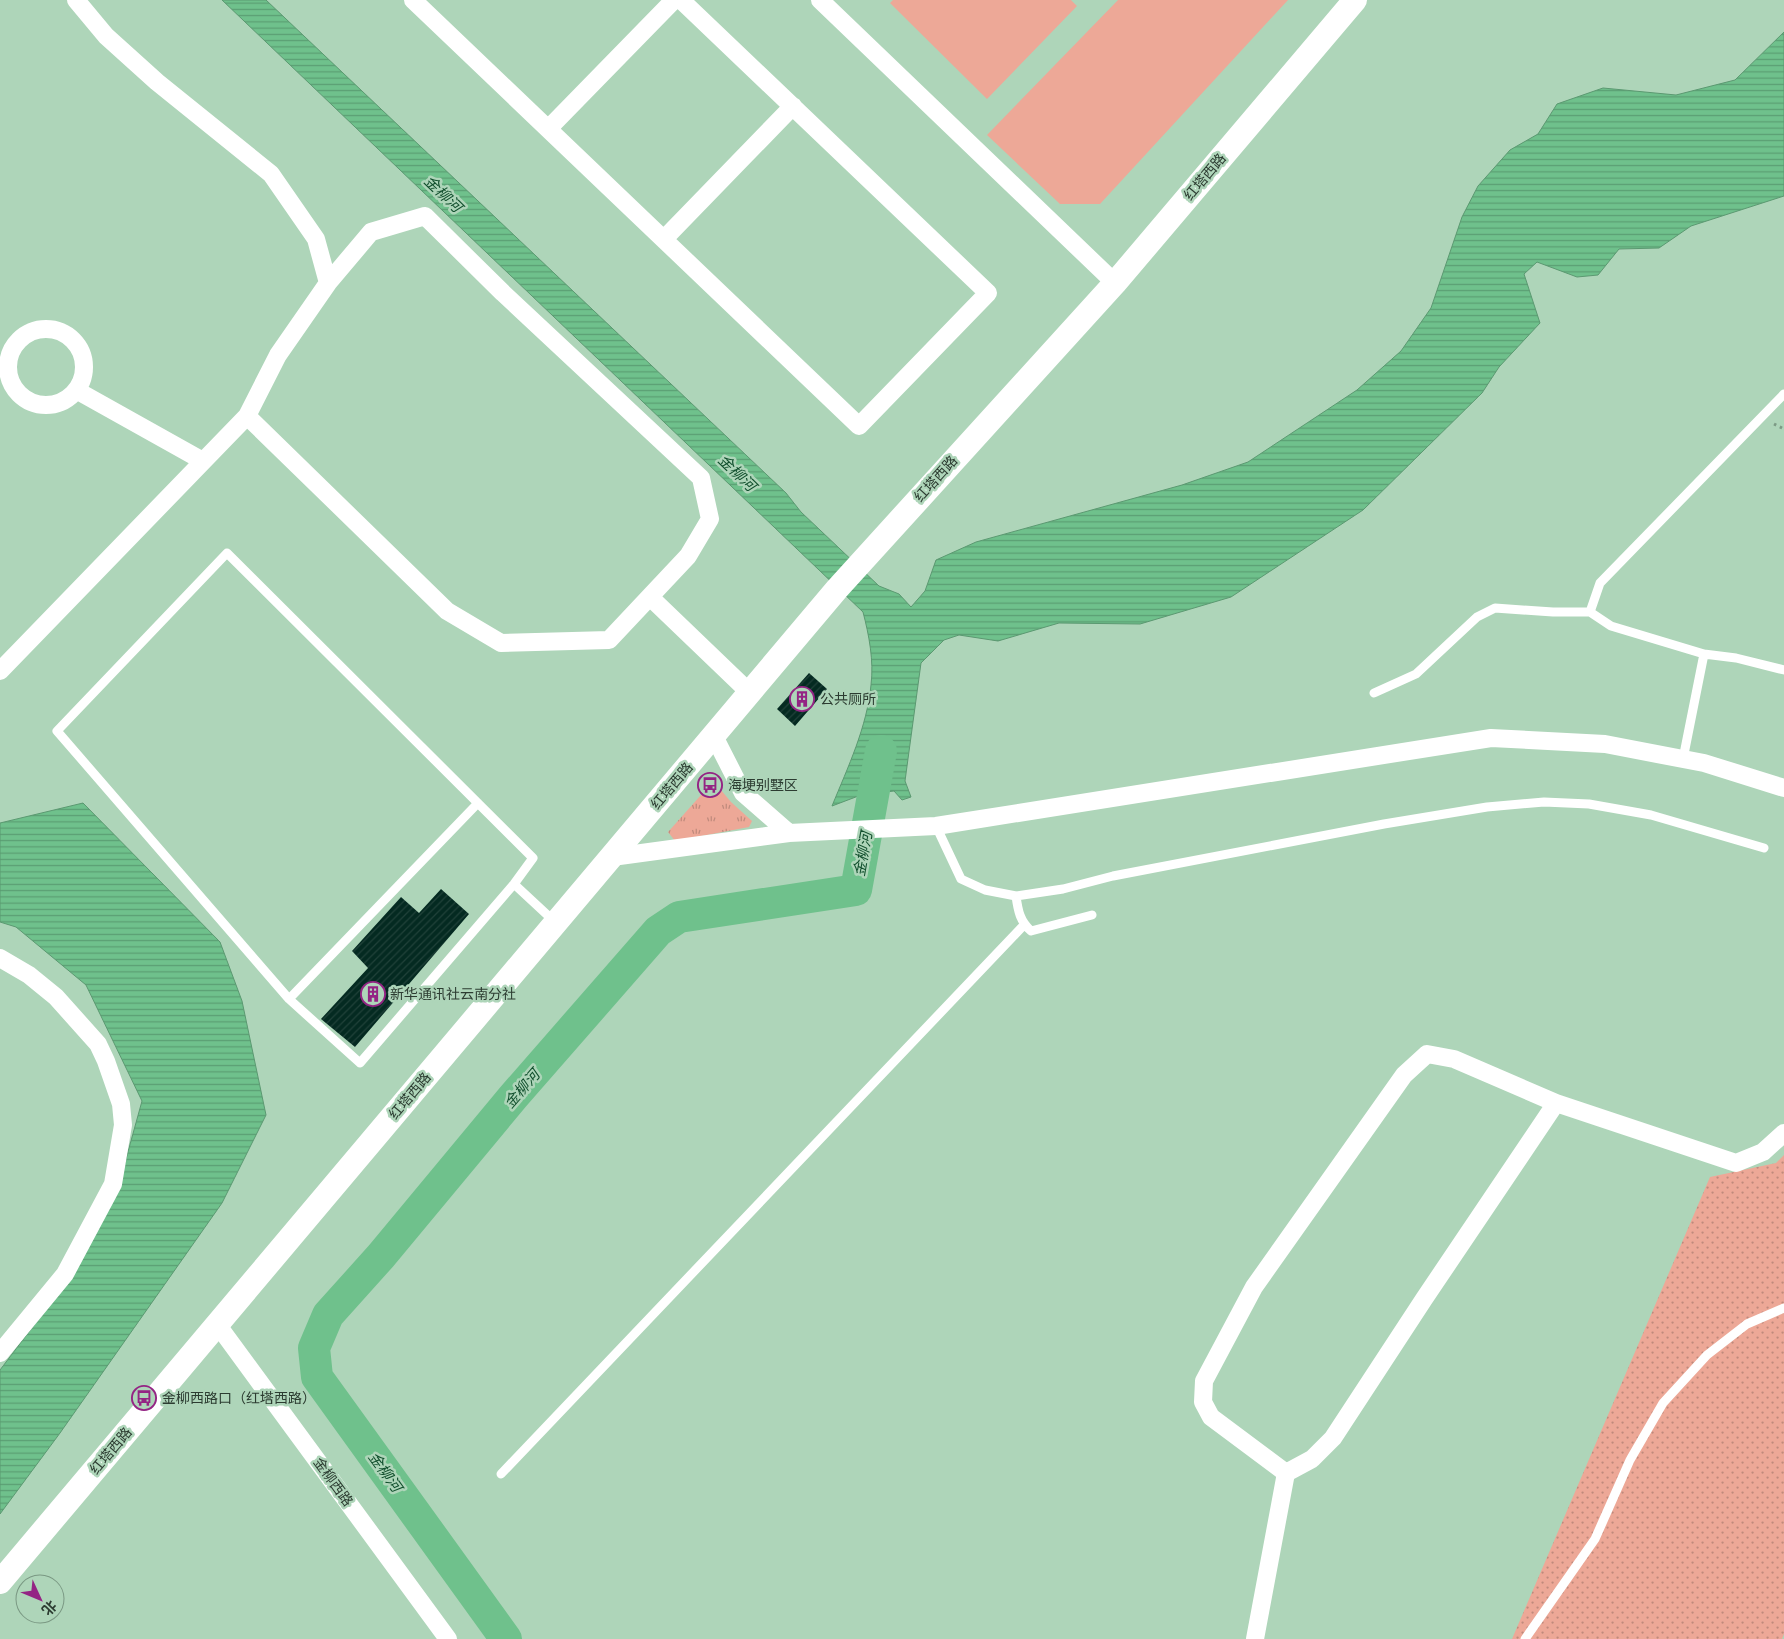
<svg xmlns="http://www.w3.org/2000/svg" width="1784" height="1639" font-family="Karla,'Noto Sans SC',sans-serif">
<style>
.grass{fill:url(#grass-tufts)}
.garden{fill:url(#garden-dots)}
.pitch{fill:#eda897}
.water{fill:url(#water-rules);stroke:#5b9971}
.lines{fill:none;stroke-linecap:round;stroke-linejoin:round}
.river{stroke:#6fc18c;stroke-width:32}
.building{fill:url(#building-hatch)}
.path{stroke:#7c9a85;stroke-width:3;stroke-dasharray:2.5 4;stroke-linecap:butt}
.lane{stroke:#fff;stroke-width:9}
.street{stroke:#fff;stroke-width:18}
.secondary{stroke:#fff;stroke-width:24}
.labels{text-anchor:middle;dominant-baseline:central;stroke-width:5;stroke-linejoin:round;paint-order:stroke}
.street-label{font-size:14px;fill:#2c3c31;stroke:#aed5b9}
.poi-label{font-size:14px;fill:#2c3c31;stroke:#aed5b9;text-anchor:start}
.water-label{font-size:15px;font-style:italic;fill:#114f2d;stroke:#aed5b9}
</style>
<defs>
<pattern id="grass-tufts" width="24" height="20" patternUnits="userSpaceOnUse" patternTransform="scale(1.25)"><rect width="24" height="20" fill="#eda897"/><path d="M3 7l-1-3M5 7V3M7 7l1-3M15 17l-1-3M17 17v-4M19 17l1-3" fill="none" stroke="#c08a7c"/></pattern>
<pattern id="garden-dots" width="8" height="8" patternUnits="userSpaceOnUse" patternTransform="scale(1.25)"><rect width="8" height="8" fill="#eda897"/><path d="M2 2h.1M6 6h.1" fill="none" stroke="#c08a7c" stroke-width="1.8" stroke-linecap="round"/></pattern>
<pattern id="water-rules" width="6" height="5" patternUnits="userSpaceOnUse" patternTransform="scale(1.25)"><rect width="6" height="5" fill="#6fc18c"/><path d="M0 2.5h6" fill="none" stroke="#5b9e73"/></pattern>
<pattern id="building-hatch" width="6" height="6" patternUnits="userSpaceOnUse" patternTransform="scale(1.25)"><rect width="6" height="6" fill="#042a21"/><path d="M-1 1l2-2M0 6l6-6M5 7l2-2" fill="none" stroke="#204139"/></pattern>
</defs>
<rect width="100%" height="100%" fill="#aed5b9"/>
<!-- grass -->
<path class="grass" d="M721,790L731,802L752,821L749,827L675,841L668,832L701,795Z"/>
<!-- garden -->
<path class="garden" d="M1784,1155V1634L1782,1639H1512L1710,1177L1776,1163Z"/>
<!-- pitch -->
<path class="pitch" d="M893,0H1071L1077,6L987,99L890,3Z
M1118,0H1288L1100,204H1060L987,135Z"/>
<!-- water -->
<path class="water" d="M222,0H266L786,493L801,512L879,586L899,594L911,607L925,591L936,560L976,542L1182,485L1248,462L1357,390L1401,351L1431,308L1462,217L1478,186L1510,150L1538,134L1557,104L1603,88L1676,95L1735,80L1784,32V196L1691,226L1659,248L1619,249L1598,275L1577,277L1537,262L1524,274L1540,323L1499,367L1482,393L1363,510L1231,597L1140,624L1059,623L998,641L959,635L944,640L921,663L905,781L911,797L902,800L894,791L861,795L832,806C848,767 867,727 871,685C874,661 869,635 863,612Z
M83,803L220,942L242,1001L266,1115L222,1203L60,1433L0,1514V1370L72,1275L118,1188L142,1101L86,985L16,927L0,922V823Z"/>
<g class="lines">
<!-- river -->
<path class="river" d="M506,1639L317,1377L314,1348L328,1315L381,1256L513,1097L658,931L679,917L856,890L881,751"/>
</g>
<!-- building -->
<path class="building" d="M809,673L827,689L795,726L777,709Z
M441,889L469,914L355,1047L321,1019L368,968L352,951L401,897L419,913Z"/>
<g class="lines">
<!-- path -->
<path class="path" d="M1774,424L1784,429"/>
<!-- lane -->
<path class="lane" d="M227,553L533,858L514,884L360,1063L289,999L57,731Z
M1590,612L1600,583L1784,394
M1374,693L1416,674L1477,617L1495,608L1553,612H1590L1611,626L1704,654L1736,658L1784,670
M1683,759L1704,654
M936,826L961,879L985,890L1016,896L1063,889L1113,876L1384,824L1487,807L1544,802L1589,804L1651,815L1764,848
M514,884L556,923
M1016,896C1018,911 1020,921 1031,931L1092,915
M289,999L478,803
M501,1474L1024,925
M1525,1639L1595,1539L1630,1460L1663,1403L1707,1355L1747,1324L1784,1308"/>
<!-- street -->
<path class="street" d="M413,0L859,426L988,293L681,0
M820,0L1115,283
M548,129L674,0
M664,239L793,106
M8 367a38 38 0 1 1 76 0a38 38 0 1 1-76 0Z
M76,390L203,461
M247,416L447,611L501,643L609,640L688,556L710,519L701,478L503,293L425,216L371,232L328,283
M650,597L750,693
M0,671L247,416L278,355L328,283L316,239L271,174L157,82L106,36L76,0
M714,736L743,793L789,833
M612,857L789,833L936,826L1491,738L1605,744L1704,763L1784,788
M0,958L29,975L56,997L98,1044L106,1061L121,1104L123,1125L113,1184L65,1274L0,1353
M1556,1103L1424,1299L1333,1438L1312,1459L1286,1473L1211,1417L1203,1402L1204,1381L1254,1287L1404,1075L1427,1054L1454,1059L1556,1103L1736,1163L1763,1152L1784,1133
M217,1324L448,1639
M1255,1639L1286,1473"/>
<!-- secondary -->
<path class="secondary" d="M0,1582L837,589L1115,283L1355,0"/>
</g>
<!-- icons -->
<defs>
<symbol id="building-ring" viewBox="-11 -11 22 22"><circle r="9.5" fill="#aed5b9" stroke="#942484" stroke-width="1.5"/><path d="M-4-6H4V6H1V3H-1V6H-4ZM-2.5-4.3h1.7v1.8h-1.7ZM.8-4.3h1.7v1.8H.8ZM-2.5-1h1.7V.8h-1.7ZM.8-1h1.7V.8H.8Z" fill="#942484"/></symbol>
<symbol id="bus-ring" viewBox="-11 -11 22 22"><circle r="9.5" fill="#aed5b9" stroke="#942484" stroke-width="1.5"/><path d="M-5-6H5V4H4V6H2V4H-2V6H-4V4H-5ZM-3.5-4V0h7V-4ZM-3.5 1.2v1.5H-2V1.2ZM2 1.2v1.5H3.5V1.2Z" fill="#942484"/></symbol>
</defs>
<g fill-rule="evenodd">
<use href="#building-ring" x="788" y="685" width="28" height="28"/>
<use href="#bus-ring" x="696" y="771" width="28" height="28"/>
<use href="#building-ring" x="359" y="980" width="28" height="28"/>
<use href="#bus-ring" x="130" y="1384" width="28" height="28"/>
</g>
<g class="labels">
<!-- street labels -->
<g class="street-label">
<text transform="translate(1205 177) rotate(-50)">红塔西路</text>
<text transform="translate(936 479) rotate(-48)">红塔西路</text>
<text transform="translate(672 786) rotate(-50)">红塔西路</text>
<text transform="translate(410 1096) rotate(-50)">红塔西路</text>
<text transform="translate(111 1451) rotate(-50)">红塔西路</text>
<text transform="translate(333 1482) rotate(54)">金柳西路</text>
</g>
<!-- poi labels -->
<g class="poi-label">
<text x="820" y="699">公共厕所</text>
<text x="728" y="785">海埂别墅区</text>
<text x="390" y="994">新华通讯社云南分社</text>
<text x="162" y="1398">金柳西路口（红塔西路）</text>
</g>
<!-- water labels -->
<g class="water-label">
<text transform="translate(443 194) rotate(44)">金柳河</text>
<text transform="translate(737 473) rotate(44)">金柳河</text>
<text transform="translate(863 854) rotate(-80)">金柳河</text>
<text transform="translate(522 1089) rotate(-49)">金柳河</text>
<text transform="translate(385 1472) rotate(54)">金柳河</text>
</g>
</g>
<!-- north arrow -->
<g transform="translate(40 1599) rotate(134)"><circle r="24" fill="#aed5b9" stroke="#7a9883"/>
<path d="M0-4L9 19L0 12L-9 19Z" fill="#942484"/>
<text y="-8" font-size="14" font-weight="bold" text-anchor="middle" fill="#2c3c31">北</text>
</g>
</svg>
